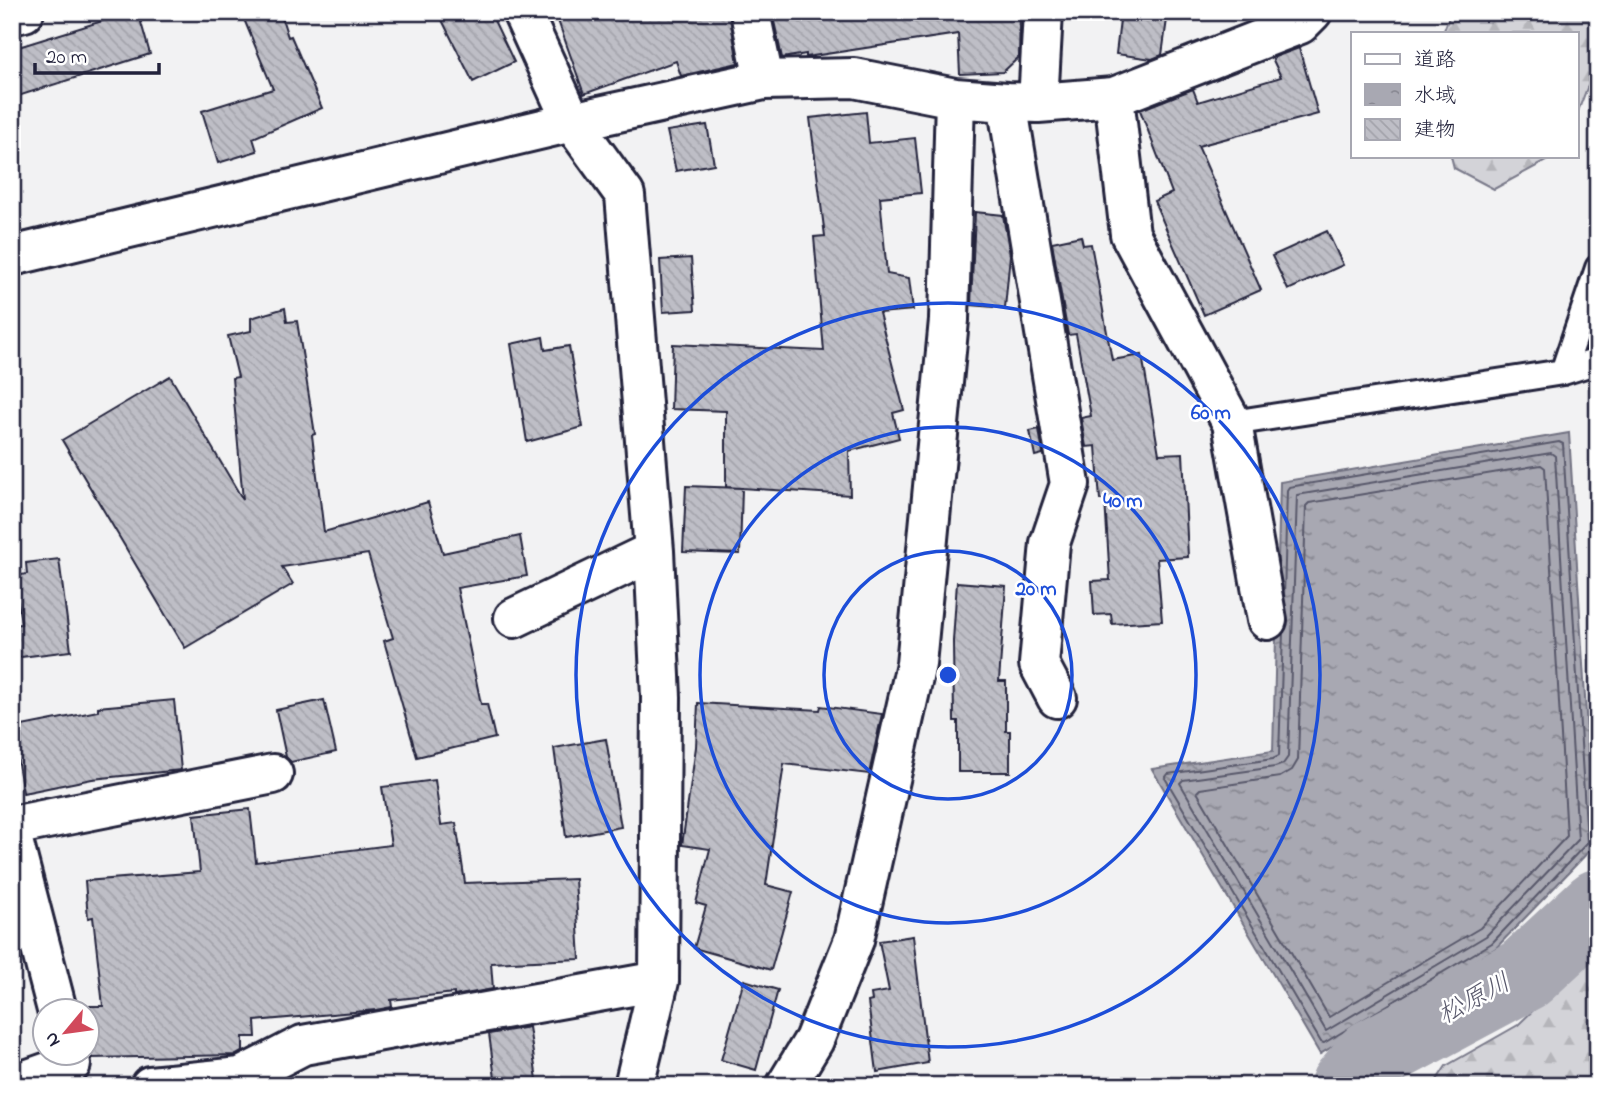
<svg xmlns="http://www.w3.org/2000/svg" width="1610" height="1098" font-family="'Indie Flower','Klee One',sans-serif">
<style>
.forest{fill:url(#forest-firs);stroke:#7a7a8a;stroke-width:2}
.water{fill:url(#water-ripples);stroke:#727282;stroke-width:2}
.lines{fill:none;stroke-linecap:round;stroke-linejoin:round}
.shore{stroke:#58586b;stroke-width:2}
.river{stroke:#a8a8b2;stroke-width:74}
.building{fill:url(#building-back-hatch);stroke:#22223b;stroke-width:2}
.lane-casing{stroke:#22223b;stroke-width:30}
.street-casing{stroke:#22223b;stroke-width:44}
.lane{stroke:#fff;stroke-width:24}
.street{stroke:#fff;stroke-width:38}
.ring{fill:none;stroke:#1d4ed8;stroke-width:3.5}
.labels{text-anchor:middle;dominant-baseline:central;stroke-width:5;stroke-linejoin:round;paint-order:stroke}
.water-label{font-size:26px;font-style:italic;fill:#58586b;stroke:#fff}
.centre{fill:#1d4ed8;stroke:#fff;stroke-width:3.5}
.ring-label{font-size:21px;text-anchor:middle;font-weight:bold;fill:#1d4ed8;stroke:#fff;stroke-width:5;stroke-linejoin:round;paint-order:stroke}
</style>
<defs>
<pattern id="forest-firs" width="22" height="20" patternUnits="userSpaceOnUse" patternTransform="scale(1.75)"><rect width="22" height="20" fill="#d3d3d8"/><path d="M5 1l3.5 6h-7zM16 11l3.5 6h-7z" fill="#b5b5ba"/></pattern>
<pattern id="water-ripples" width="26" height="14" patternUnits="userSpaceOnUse" patternTransform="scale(1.75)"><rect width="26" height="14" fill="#a8a8b2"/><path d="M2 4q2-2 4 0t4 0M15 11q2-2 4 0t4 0" fill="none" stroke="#888892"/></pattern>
<pattern id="building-back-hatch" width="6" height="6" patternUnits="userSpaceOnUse" patternTransform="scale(1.75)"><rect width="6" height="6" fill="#bebec6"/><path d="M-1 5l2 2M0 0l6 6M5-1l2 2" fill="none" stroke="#a3a3ab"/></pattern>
</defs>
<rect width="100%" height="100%" fill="#f2f2f3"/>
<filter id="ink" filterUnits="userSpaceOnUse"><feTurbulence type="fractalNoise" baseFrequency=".0143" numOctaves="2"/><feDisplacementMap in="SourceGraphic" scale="14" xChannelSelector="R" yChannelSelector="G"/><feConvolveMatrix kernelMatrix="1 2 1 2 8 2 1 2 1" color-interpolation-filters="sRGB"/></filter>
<g filter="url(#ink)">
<!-- forest -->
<path class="forest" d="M1451,12H1598V72L1587,88L1577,114V33H1443Z
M1451,156H1555L1494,189L1454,168Z
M1598,948V1086H1433L1446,1066L1518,1025Z"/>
<!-- water -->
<path class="water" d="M1569,433L1594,846L1496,948L1320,1054L1152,769L1273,751L1280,482Z"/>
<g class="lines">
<!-- shore -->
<path class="shore" d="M1551,453L1555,456L1578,840L1486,936L1326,1031L1180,783L1183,780L1275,767L1283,764L1288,757L1297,495Z
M1541,465L1545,468L1567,836L1480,928L1329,1017L1197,792L1200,789L1280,777L1292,770L1298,760L1306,506L1309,503Z
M1283,632L1279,756L1273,759L1168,774L1165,778L1321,1042L1324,1043L1492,943L1587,843L1563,444L1559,442L1289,487L1287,490L1284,598"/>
<!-- river -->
<path class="river" d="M1347,1086L1372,1056L1525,974L1598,906"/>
</g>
<!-- building -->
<path class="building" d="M131,12H138L150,54L12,98V49Z
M241,12H280L288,37L291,36L322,108L253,138L257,151L218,163L202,111L273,89Z
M438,12H490L514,62L473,82Z
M555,12H729L738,63L681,76L676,61L584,94Z
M772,12H1020L1019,57L1003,72L960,74L958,34L806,57V54L782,58Z
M1121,12H1168L1162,55L1152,59L1116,54Z
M1299,48L1318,114L1198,146L1261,290L1204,315L1154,201L1172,193L1140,110L1193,89L1198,102L1281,77L1272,58Z
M866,112L869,143L915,138L921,193L880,197L887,274L909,278L913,310L879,313L904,410L893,413L899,438L849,451L850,495L726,487V411L671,409L673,344L824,351L814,237L825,236L810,118Z
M707,125L714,164L676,171L667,131Z
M975,212L1003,215L1010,255L1005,308L971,305Z
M1327,231L1343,265L1288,290L1272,256Z
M1081,236L1083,245L1091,244L1112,360L1142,355L1159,454L1183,453L1188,557L1157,559L1162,621L1112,624L1111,614L1094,615L1092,581L1110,580L1105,500H1100L1096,446L1086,447L1081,418L1091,416L1076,334L1068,335L1052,242Z
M691,258L695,310L663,312L660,260Z
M285,308L287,322L297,321L315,434L312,435L324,532L428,502L443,553L520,536L527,576L457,588L481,704H487L495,738L417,757L384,641L393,638L368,554L282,567L293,584L185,648L62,440L170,376L243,500L232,378L238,377L228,336L251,331V318Z
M543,337L545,350L569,346L583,427L527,442L511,344Z
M1039,429L1043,454L1035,456L1030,431Z
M686,486L742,488L740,554L683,552Z
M59,559L71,651L12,658V625L21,624L15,576L27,574L26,563Z
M957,582L1006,586L999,681H1006V731H1010V772H958V721H954L953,641Z
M174,700L181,770L92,779L23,793L12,728L98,711V707Z
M324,700L336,752L291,762L286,757L276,710Z
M698,703L820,710L821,706L882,714L869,774L784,764L766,885L793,892L771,970L694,948L706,906L696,903L710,849L682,845L696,747Z
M606,739L621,827L566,837L554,748Z
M435,780L441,825L456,823L465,883L575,879L580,959L491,963L493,989L454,996V993L391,1000L392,1007L376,1010L255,1021L256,1037H243V1051L236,1055L92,1058L88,1051V1011H84V1006H103L93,917L88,918L85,881L200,872L194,815L250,809L256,862L391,845L382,787Z
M913,936L928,1063L877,1072L868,1002L872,1001L871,994L889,991L879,941Z
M744,980L778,990L756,1070L721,1060Z
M529,1027L538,1086H496L489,1034Z"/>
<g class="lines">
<defs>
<path id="lane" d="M1563,372L1598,268
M1232,423L1563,372L1598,361"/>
<path id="street" d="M522,12L572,122L625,195L654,551L661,697L659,981L634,1086
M750,12L764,80
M12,15L24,12
M1114,97L1130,234L1232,423L1267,620
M1007,102L1070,484L1050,543L1039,664L1057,698
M1038,103L1043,12
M12,256L572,122L764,80L854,78L955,98L1007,102L1038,103L1114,97L1300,24L1312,12
M514,618L654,551
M12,826L273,774
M12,837L57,1010
M12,1085L71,1064
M150,1086L241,1077L303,1045L659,981
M786,1086L814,1040L854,940L916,664L949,320L955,98"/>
</defs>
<!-- lane casing -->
<use href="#lane" class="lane-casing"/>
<!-- street casing -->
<use href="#street" class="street-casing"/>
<!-- lane -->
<use href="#lane" class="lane"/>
<!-- street -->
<use href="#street" class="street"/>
</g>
</g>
<!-- distance rings -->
<g class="ring">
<circle cx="948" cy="675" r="124"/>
<circle cx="948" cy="675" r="248"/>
<circle cx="948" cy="675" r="372"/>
</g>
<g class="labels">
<!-- water labels -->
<g class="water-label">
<text transform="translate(1475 1000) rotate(-28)">松原川</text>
</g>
</g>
<circle cx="948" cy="675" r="10" class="centre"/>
<g class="ring-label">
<text x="1211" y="419">60 m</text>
<text x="1123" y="507">40 m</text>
<text x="1036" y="595">20 m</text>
</g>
<!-- margin -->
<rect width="1610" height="1098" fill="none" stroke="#fff" stroke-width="42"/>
<rect x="21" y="21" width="1568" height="1056" fill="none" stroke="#22223b" stroke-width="2.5" filter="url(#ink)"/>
<!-- legend -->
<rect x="1351" y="32" width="228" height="126" fill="#ffffff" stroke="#a7a7b1" stroke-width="2"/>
<rect x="1365" y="54" width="35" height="10" fill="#ffffff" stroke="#a7a7b1" stroke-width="2"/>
<text x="1414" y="66" font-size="21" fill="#22223b">道路</text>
<rect x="1365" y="84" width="35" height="21" fill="url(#water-ripples)" stroke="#a7a7b1" stroke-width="2"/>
<text x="1414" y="102" font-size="21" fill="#22223b">水域</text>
<rect x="1365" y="119" width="35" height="21" fill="url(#building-back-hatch)" stroke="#a7a7b1" stroke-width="2"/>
<text x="1414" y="136" font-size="21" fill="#22223b">建物</text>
<!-- north arrow -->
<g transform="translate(66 1032) rotate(241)"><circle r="33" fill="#ffffff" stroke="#a7a7b1" stroke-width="2"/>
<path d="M0-5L12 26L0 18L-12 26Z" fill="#d1495b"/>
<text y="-10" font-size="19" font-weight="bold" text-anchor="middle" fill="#22223b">N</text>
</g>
<!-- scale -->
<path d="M35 63v10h124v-10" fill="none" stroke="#22223b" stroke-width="3.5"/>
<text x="46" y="63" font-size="21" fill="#22223b" stroke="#ffffff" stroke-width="5" paint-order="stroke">20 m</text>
</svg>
